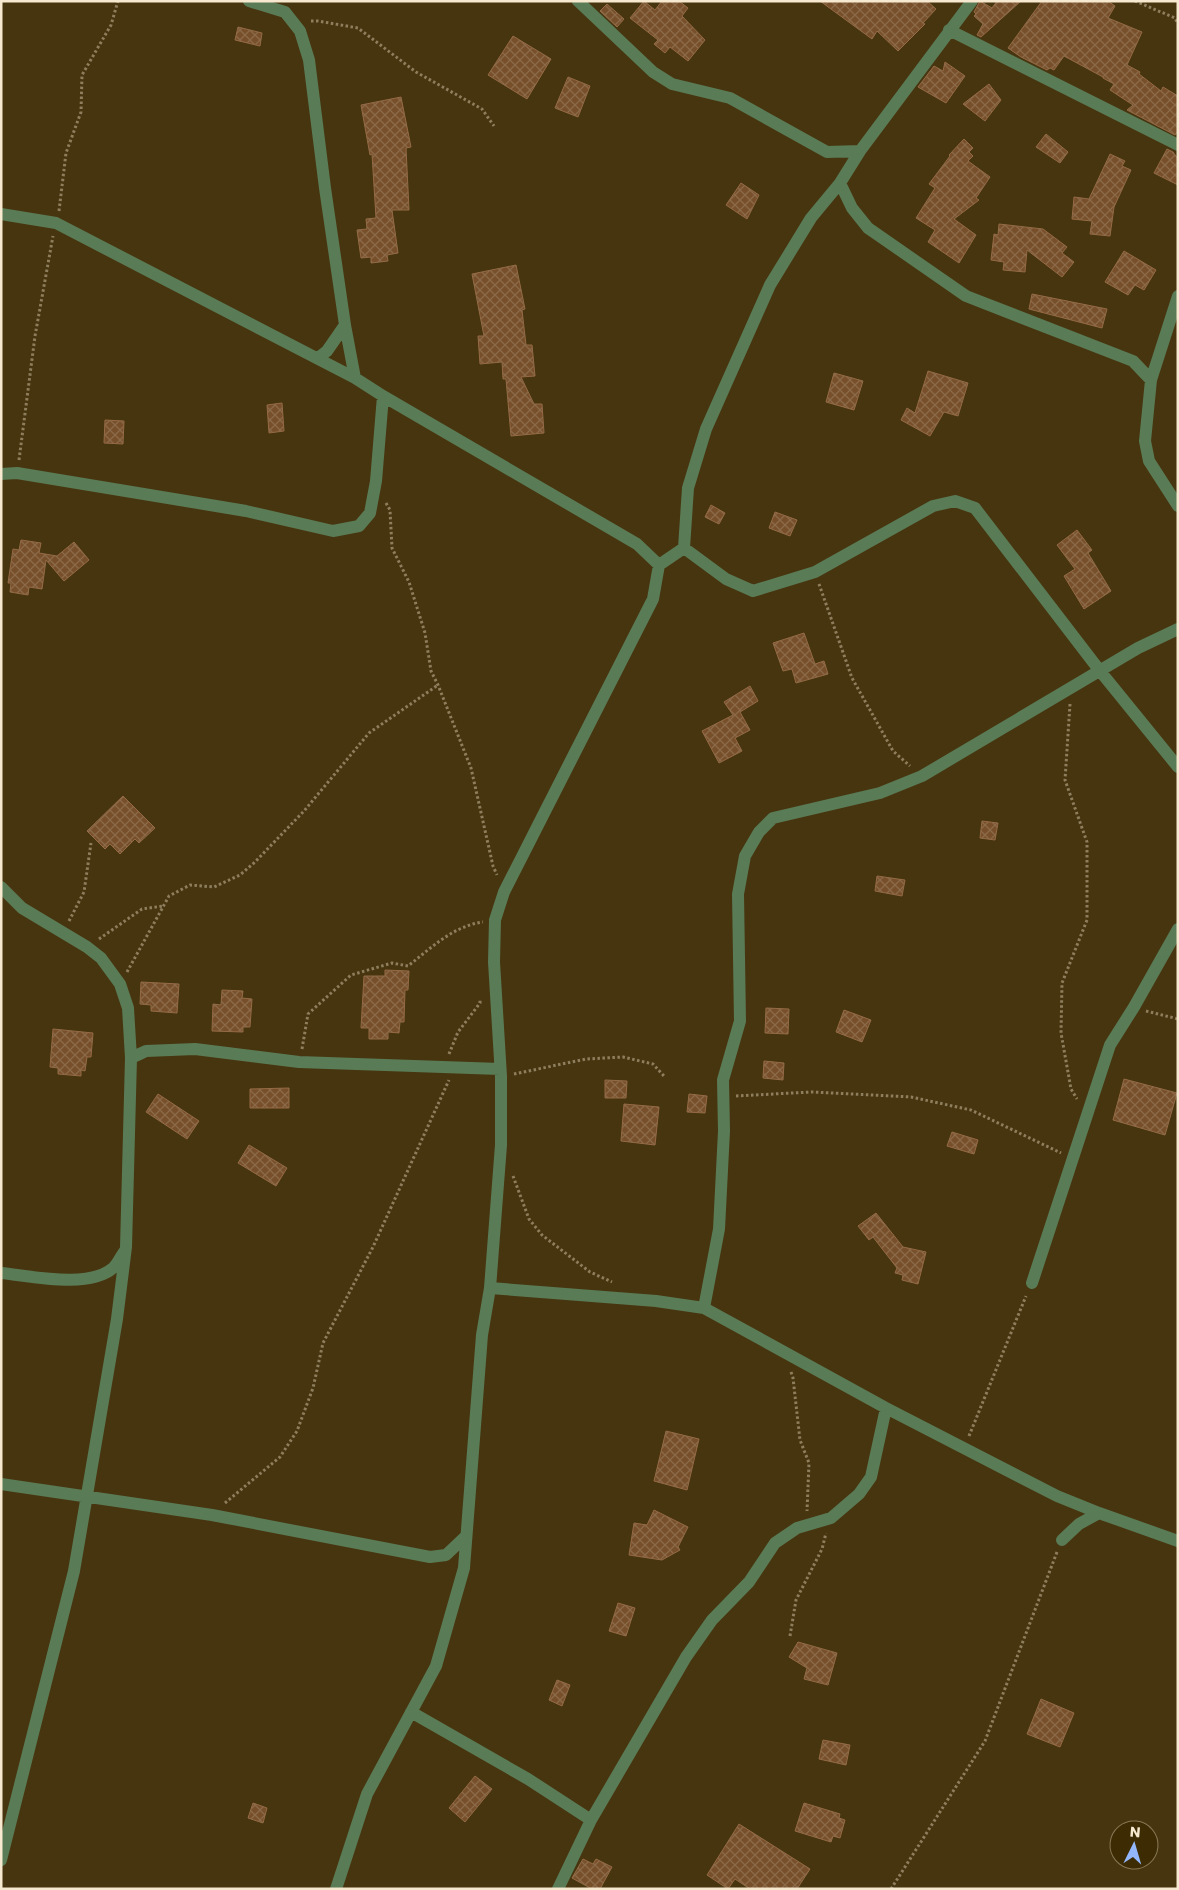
<svg xmlns="http://www.w3.org/2000/svg" width="1179" height="1890" font-family="Poppins,sans-serif">
<style>
.building{fill:url(#building-cross-hatch);stroke:#946b46}
.lines{fill:none;stroke-linecap:round;stroke-linejoin:round}
.path{stroke:#8f7e5d;stroke-width:3;stroke-dasharray:2.5 2.5;stroke-linecap:butt}
.minor{stroke:#597b56;stroke-width:12}
</style>
<defs>
<pattern id="building-cross-hatch" width="8" height="8" patternUnits="userSpaceOnUse" patternTransform="scale(1.25)"><rect width="8" height="8" fill="#77502b"/><path d="M0 0l8 8M0 8l8-8" fill="none" stroke="#8b6949"/></pattern>
</defs>
<rect width="100%" height="100%" fill="#47350f"/>
<!-- building -->
<path class="building" d="M644,1L655,10L662,1H679L688,8L682,16L705,40L688,61L670,47L665,53L654,44L658,40L630,18Z
M820,1H927L936,9L923,23L925,24L898,51L877,31L872,39Z
M980,1L992,8L997,1H1021L981,37L977,35L983,24L974,16L976,14L974,12Z
M1042,1H1108L1115,6L1108,18L1142,32L1127,65L1140,72L1139,74L1161,91L1163,87L1178,96V131L1175,135L1127,110L1133,105L1110,90L1114,84L1103,78V77L1064,56L1054,70L1050,68L1047,70L1021,57L1008,48Z
M607,4L624,19L617,27L600,11Z
M238,27L262,33L260,46L235,40Z
M513,36L551,59L527,99L488,75Z
M945,62L965,76L946,103L918,87L934,66L943,71Z
M568,77L590,86L578,117L555,108Z
M989,84L1001,100L985,121L963,104Z
M401,97L411,147L406,148L409,210H392L398,253L387,255L388,261L371,263V257L361,258L357,230L367,229L366,219L376,218L372,154L370,155L361,105Z
M1046,134L1068,152L1060,163L1036,147Z
M964,139L973,148L969,152L973,156L968,161L990,177L976,198L979,200L954,219L976,235L959,263L928,242L935,230L916,218L935,188L929,184L950,156L949,155Z
M1167,149L1173,152L1178,159V185L1154,173Z
M1110,154L1125,161L1122,166L1131,170L1114,207L1110,236L1090,234L1092,221L1072,219L1074,197L1089,199Z
M741,183L759,195L747,219L726,205Z
M999,224L1043,229L1067,247L1062,253L1074,262L1062,277L1027,250L1025,272L1003,270L1004,262L991,260L994,234L998,235Z
M1124,251L1156,270L1144,290L1135,285L1128,295L1105,282Z
M516,265L525,309L522,310L526,345H532L535,376L521,377L534,404H542L544,433L511,436L506,379H503L502,362L480,364L478,336H484L472,274Z
M1032,294L1107,309L1102,328L1029,309Z
M928,371L968,383L958,416L944,412L930,436L901,420L907,408L915,413Z
M834,373L863,381L854,410L826,402Z
M282,403L284,431L269,433L267,405Z
M105,420L124,421L123,444L104,443Z
M711,505L725,513L719,524L705,517Z
M775,512L797,520L790,536L769,528Z
M1077,530L1092,550L1088,553L1111,591L1084,609L1064,576L1075,569L1057,545Z
M21,540L41,543L39,553L57,556L74,542L89,560L64,581L46,560L42,589L29,587L28,595L10,592L11,583H8L13,549L19,550Z
M804,633L815,664L824,661L828,674L796,683L792,669L783,671L773,643Z
M750,686L758,701L740,712L750,730L735,738L742,751L719,763L702,731L733,715L724,702Z
M123,796L155,828L139,843L135,839L120,854L110,844L105,849L87,831Z
M982,821L998,823L995,840L980,838Z
M877,876L905,880L902,896L875,891Z
M385,970L409,971L408,990H405L404,1022H400L399,1033L388,1032V1039H369V1028H361L364,976H385Z
M141,982L179,984L177,1013L151,1011V1005L140,1004Z
M222,990L243,991L242,998L252,999L250,1027H243V1032L212,1031L213,1004L221,1005Z
M766,1008L789,1009L788,1034L765,1033Z
M844,1010L871,1020L862,1042L836,1032Z
M53,1029L93,1033L91,1057H87L85,1071L81,1070V1076L58,1074V1068L50,1067Z
M764,1061L784,1063L783,1080L763,1078Z
M1124,1079L1177,1093L1165,1135L1113,1120Z
M605,1080L627,1081L626,1098H605Z
M289,1088V1108H250V1089Z
M158,1094L199,1121L187,1139L146,1112Z
M689,1094L707,1096L705,1113L687,1112Z
M624,1104L659,1107L655,1145L621,1141Z
M952,1132L978,1140L974,1154L947,1146Z
M249,1145L287,1168L276,1186L238,1163Z
M876,1213L903,1247L926,1252L918,1284L902,1280L903,1275L895,1273L897,1268L873,1237L869,1240L858,1226Z
M666,1431L699,1439L687,1490L654,1481Z
M654,1510L688,1527L678,1547L680,1550L662,1560L629,1555L634,1523L647,1525Z
M618,1603L635,1608L626,1636L609,1631Z
M798,1642L837,1653L828,1685L804,1679L807,1668L789,1657Z
M557,1680L570,1685L562,1706L549,1700Z
M1041,1699L1074,1713L1060,1747L1027,1734Z
M823,1740L850,1745L846,1765L819,1759Z
M475,1776L492,1789L465,1822L449,1808Z
M253,1803L267,1808L263,1823L248,1818Z
M804,1803L840,1814L839,1818L845,1820L840,1838L833,1836L831,1842L795,1831Z
M739,1824L810,1869L797,1889H750L735,1879L728,1889L707,1875Z
M583,1859L593,1864L596,1859L612,1867L600,1889H592L572,1878Z"/>
<g class="lines">
<!-- path -->
<path class="path" d="M1135,1L1175,18L1178,24
M311,21H318L358,28L416,72L482,109L494,126
M59,211L66,153L81,112L82,75L111,25L118,1
M19,460L35,336L53,236
M386,503L390,510L392,548L409,582L425,633L431,671L438,685L471,768L493,866L497,875
M819,584L852,678L893,751L910,766
M1070,704L1065,780L1087,842V920L1062,983L1061,1033L1071,1089L1077,1099
M69,921L84,892L91,843
M99,939L142,909L163,906
M127,972L169,896L190,885L214,887L240,875L255,862L304,811L369,733L438,685
M1146,1011L1178,1019
M302,1049L308,1014L351,975L392,963L408,966C431,948 453,926 483,922
M449,1054L458,1032L480,1003V999
M514,1074L586,1059L623,1057L653,1064L664,1076
M736,1096L811,1092L911,1097L971,1110L1061,1153
M513,1176L529,1219L542,1235L590,1272L612,1282
M791,1372L793,1378L800,1440L809,1463L807,1511
M969,1436L1026,1296
M225,1503L280,1457L297,1431L313,1388L323,1343L373,1247L449,1080
M790,1636L796,1600L822,1549L826,1533
M891,1889L985,1741L1057,1552"/>
<!-- minor -->
<path class="minor" d="M249,1L285,12L300,31L309,60L325,188L345,325L355,378
M578,1L653,72L672,84L730,98L827,152L860,151
M949,30L1178,145
M840,183L852,208L868,228L966,296L1133,361L1151,380
M1,214L56,223L355,378L383,396L637,544L659,565L653,599L504,892L495,920L494,962L501,1076V1145L490,1288L482,1335L464,1568L436,1666L367,1794L336,1889
M1178,296L1151,380L1145,441L1149,461L1178,506
M318,358L327,351L345,325
M1,474L17,473L246,511L333,531L359,526L370,513L376,481L383,396
M684,548L726,579L753,591L815,572L933,506L955,501L975,508L1100,671L1178,767
M659,565L684,548L688,488L706,429L770,285L811,218L840,183L860,151L972,1
M1,887L22,908L87,947L101,958L120,984L128,1008L131,1058L126,1247L117,1319L74,1571L1,1860
M131,1058L146,1051L195,1049L299,1062L500,1069
M1,1273C31,1276 89,1289 113,1268C117,1265 121,1256 124,1252
M1032,1283L1110,1045L1134,1007L1178,929
M490,1288L656,1301L704,1308L886,1408L1057,1496L1099,1513L1178,1541
M704,1308L719,1229L724,1131L723,1080L740,1021L738,894L745,856L759,832L773,818L880,793L922,776L1138,648L1178,629
M1,1484L212,1515L430,1557L446,1555L466,1536
M1062,1540L1079,1524L1099,1513
M411,1712L528,1779L591,1820
M558,1889L591,1820L686,1657L712,1620L749,1582L775,1543L797,1528L831,1518L859,1494L871,1477L886,1408"/>
</g>
<!-- border -->
<rect width="1179" height="1890" fill="none" stroke="#f7e9cf" stroke-width="5"/>
<!-- north arrow -->
<g transform="translate(1134 1845) rotate(5)"><circle r="24" fill="#3c2b03" stroke="#877755"/>
<path d="M0-4L9 19L0 12L-9 19Z" fill="#92b7fd"/>
<text y="-8" font-size="14" font-weight="bold" text-anchor="middle" fill="#f7e9cf">N</text>
</g>
</svg>
